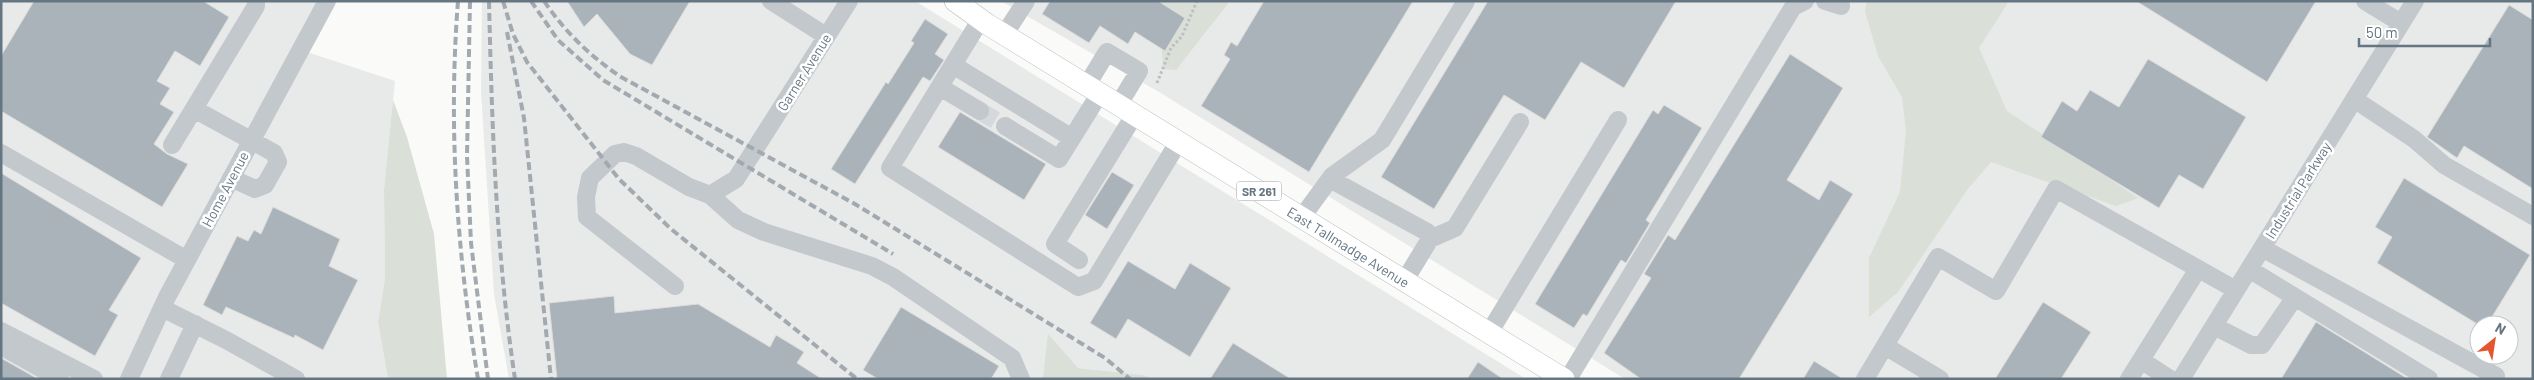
<svg xmlns="http://www.w3.org/2000/svg" width="2534" height="380" font-family="Barlow,sans-serif">
<style>
.built{fill:#e8e9e9;fill-rule:evenodd}
.green{fill:#dadfd7}
.building{fill:#aab3b9;stroke:#dcdcda}
.lines{fill:none;stroke-linecap:round;stroke-linejoin:round}
.minor-tunnel{stroke:#d5d9db;stroke-width:18;stroke-dasharray:18 9;stroke-linecap:butt}
.major-casing{stroke:#b5babe;stroke-width:22}
.path{stroke:#bbbfc2;stroke-width:3;stroke-dasharray:2.5 2.5;stroke-linecap:butt}
.minor{stroke:#c3c8cc;stroke-width:18}
.major{stroke:#fff;stroke-width:21}
.rail{stroke:#a2aab0;stroke-width:4;stroke-dasharray:8 4;stroke-linecap:butt}
.labels{text-anchor:middle;dominant-baseline:central;stroke-width:5;stroke-linejoin:round;paint-order:stroke}
.shield{fill:#fff;stroke:#939fa8;stroke-width:1}
.shield-label{font-size:12px;font-weight:bold;fill:#657683}
.street-label{font-size:14px;fill:#657683;stroke:#fff}
</style>
<rect width="100%" height="100%" fill="#fafaf8"/>
<!-- built -->
<path class="built" d="M1,1H327L301,50L395,81L384,189L385,278L378,322L388,379H1Z
M482,1H915L1526,379H1152L1144,375L1079,368L1084,379H509L494,294L481,92Z
M1001,1H2533V379H1625L1159,92ZM2479,325H2509V355H2479Z"/>
<!-- green -->
<path class="green" d="M1159,1H1230L1176,70L1163,69Z
M1867,1H2009L1979,48L2007,111L2138,198L2116,206L1991,162L1967,190L1898,292L1869,317V258L1900,192L1906,131L1902,97L1878,56L1865,11Z
M393,100L407,137L434,234L447,379H388L378,322L385,278L384,189Z
M1048,334L1078,368L1144,375L1152,379H1043Z"/>
<!-- building -->
<path class="building" d="M34,1H203L229,17L200,66L175,51L157,81L170,88L160,104L174,112L154,144L167,154L188,164L162,207L1,111V56Z
M567,1H690L652,65L630,54L597,14L584,27Z
M1050,1H1158L1185,18L1165,51L1135,32L1128,44L1100,26L1089,43L1042,14Z
M1264,1H1413L1309,172L1201,106L1230,59L1224,55L1231,42L1237,46Z
M1488,1H1676L1624,88L1581,62L1545,120L1504,95L1434,209L1381,177Z
M2136,1H2316L2267,82Z
M2509,5L2533,20V189L2464,146L2457,158L2427,137Z
M925,19L948,34L935,54L944,60L930,81L923,77L855,184L831,169L886,82L888,84L914,43L911,41Z
M1790,54L1843,88L1787,180L1819,200L1830,180L1853,194L1739,379H1641L1604,353L1651,278L1644,274L1668,235L1675,240Z
M2148,59L2246,117L2203,189L2179,175L2159,208L2041,137L2062,101L2077,111L2090,90L2119,107Z
M1664,105L1702,128L1646,220L1650,223L1626,263L1621,260L1587,316L1583,314L1574,328L1535,304L1653,110L1658,114Z
M960,112L1046,164L1024,200L938,147Z
M1112,172L1134,185L1107,229L1085,215Z
M1,173L141,258L109,310L118,315L95,356L1,303Z
M2404,178L2530,255L2487,325H2479L2377,263L2392,237L2375,227Z
M273,207L340,239L329,266L358,280L323,350L295,335L294,338L226,307L222,315L203,305L237,236L248,241L254,230L261,234Z
M1128,261L1175,289L1190,263L1231,288L1190,357L1128,319L1116,339L1090,323Z
M614,296L615,313L698,304L770,347L776,335L804,352L797,363L822,379H557L549,303Z
M2043,302L2091,332L2061,379H1995Z
M901,307L999,366L991,379H878L863,370Z
M2316,322L2408,379H2281Z
M1233,343L1291,379H1210Z
M1,358L38,379H1Z
M1814,361L1843,379H1803Z
M1478,362L1503,379H1467Z"/>
<g class="lines">
<!-- minor-tunnel -->
<path class="minor-tunnel" d="M980,111L1005,126"/>
<defs>
<g id="major">
<path id="s1" d="M955,1L987,24L1564,379"/>
</g>
</defs>
<!-- major casing -->
<use href="#major" class="major-casing"/>
<!-- path -->
<path class="path" d="M1157,83L1171,48L1182,36L1197,1"/>
<!-- minor -->
<path class="minor" d="M771,1L826,36
M1825,1L1841,6
M2365,1L2401,23
M981,19L890,168L1078,287L1094,281L1179,141
M1004,35L1026,1
M953,65L1072,138
M1087,85L1107,52L1139,71L1119,104
M940,87L980,111
M2354,99L2414,139L2444,165L2533,216
M194,109L274,153L278,162L265,185L255,189L231,178
M1005,126L1059,159L1100,93
M172,145L256,6V1
M1,153L187,260
M1330,179L1427,232L1430,239L1405,280
M710,195L738,220L764,232L872,266L893,277L1012,358L1021,379
M1302,217L1332,176L1382,140L1466,1
M1430,239L1455,228L1520,122
M2262,248L2496,376
M1079,260L1055,244L1135,114
M2249,269L2429,379
M675,286L587,217L586,197L590,178L615,154L624,152L636,156L689,187L710,195L736,179L849,1
M162,308L226,340L296,379
M2214,326L2251,345H2262L2295,297
M1,331L94,379
M1489,333L1618,120
M1,346L60,379
M1885,346L1940,379
M2141,360L2170,379
M129,379L167,297L327,1
M169,379L195,324
M1568,379L1793,7L1805,1
M1865,379L1938,257L1996,291L2056,189L2236,290
M2129,379L2198,269
M2181,379L2415,1"/>
<!-- major -->
<use href="#major" class="major"/>
<!-- rail -->
<path class="rail" d="M458,1C448,128 457,254 478,379
M470,1L467,156L471,243L488,379
M489,1C492,128 496,253 515,379
M503,1L513,34L527,62L619,179L671,229L857,379
M531,1L558,40L603,80L893,254
M544,1C565,32 590,56 621,77L855,204L1105,358L1130,379
M507,32L524,118L551,379"/>
</g>
<g class="labels">
<!-- shield labels -->
<rect class="shield" x="1236.5" y="181.5" width="45" height="19" rx="4"/>
<g class="shield-label">
<text x="1259" y="191">SR 261</text>
</g>
<!-- street labels -->
<g class="street-label">
<text transform="translate(804 72) rotate(-58)">Garner Avenue</text>
<text transform="translate(225 189) rotate(-62)">Home Avenue</text>
<text transform="translate(2298 190) rotate(-58)">Industrial Parkway</text>
<text stroke="none"><textPath href="#s1" startOffset="464">East Tallmadge Avenue</textPath></text>
</g>
</g>
<!-- border -->
<rect width="2534" height="380" fill="none" stroke="#657683" stroke-width="5"/>
<!-- north arrow -->
<g transform="translate(2494 340) rotate(30)"><circle r="24" fill="#ffffff" stroke="#c1c8cd"/>
<path d="M0-4L9 19L0 12L-9 19Z" fill="#e4572e"/>
<text y="-8" font-size="14" font-weight="bold" text-anchor="middle" fill="#657683">N</text>
</g>
<!-- scale -->
<path d="M2359 38v8h131v-8" fill="none" stroke="#657683" stroke-width="2.5"/>
<text x="2366" y="38" font-size="15" fill="#657683" stroke="#ffffff" stroke-width="4" paint-order="stroke">50 m</text>
</svg>
